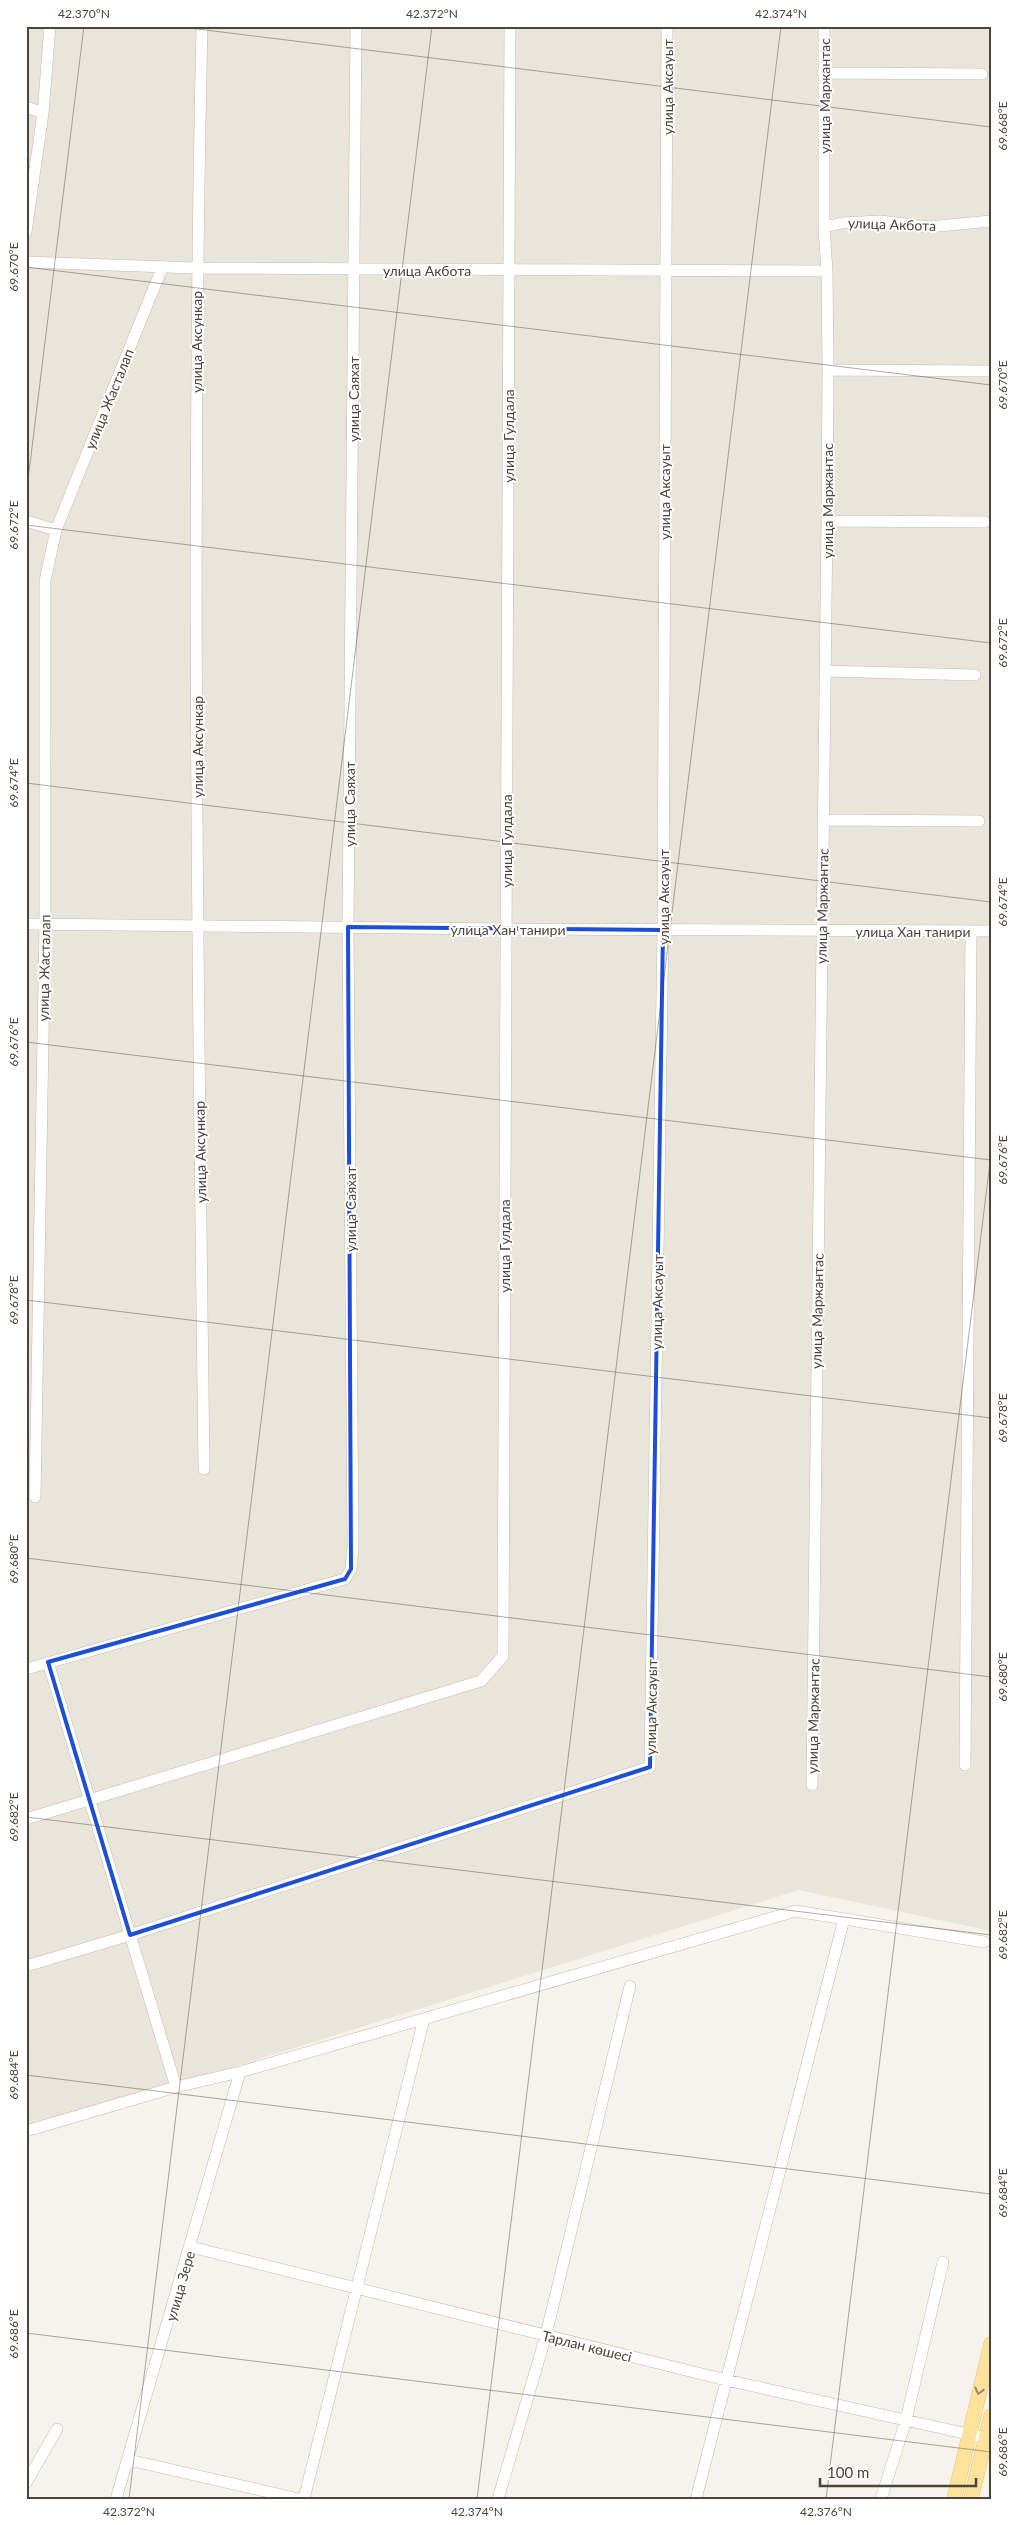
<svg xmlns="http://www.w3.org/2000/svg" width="1017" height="2525" font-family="Lato,sans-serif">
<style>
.residential{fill:#eae5da}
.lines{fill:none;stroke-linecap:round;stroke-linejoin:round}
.minor-casing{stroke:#c2bbae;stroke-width:12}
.major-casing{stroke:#e6c16a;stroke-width:15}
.minor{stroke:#fff;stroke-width:11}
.major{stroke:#ffe39c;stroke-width:14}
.oneway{stroke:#9c8c66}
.marked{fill:none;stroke:#1d4ed8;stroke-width:4;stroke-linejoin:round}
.ticks{fill:none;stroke:#4b4439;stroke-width:1;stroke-opacity:0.45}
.labels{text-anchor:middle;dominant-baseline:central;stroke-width:4;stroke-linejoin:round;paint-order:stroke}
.street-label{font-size:14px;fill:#4b4439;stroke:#fff}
.neatline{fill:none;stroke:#4b4439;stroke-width:2}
.ticks-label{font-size:12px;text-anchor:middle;fill:#4b4439}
</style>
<rect width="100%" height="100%" fill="#f6f3ec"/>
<!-- residential -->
<path class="residential" d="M26,26H991V1931L799,1890L26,2132Z"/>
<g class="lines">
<defs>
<path id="minor" d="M202,26C191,507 198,988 204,1469
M823,73L982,74
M26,107L43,113
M824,227L842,223L880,221L928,227L991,221
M26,232L43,113L50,26
M26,262L196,268L827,271
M828,370L987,371
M26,521L56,530
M827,521L985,522
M825,671L975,675
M824,820L979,821
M26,924L506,929L991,931
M35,1497L45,924V581L56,530L162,268
M48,1662L176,2087
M26,1669L345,1579L351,1569L353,1545L348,927L356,26
M965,1765L971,931
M812,1785L827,521L828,370L827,271L824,227V26
M26,1819L481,1681L503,1656L510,26
M26,1966L130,1935L650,1767L663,930L667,26
M26,2131L176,2087L240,2072L796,1911L984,1942
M191,2247L726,2380L986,2438
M129,2460L299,2499
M26,2483L57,2429
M116,2499L240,2072
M304,2499L424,2019
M498,2499L546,2335L630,1986
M696,2499L844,1919
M881,2499L906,2420L943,2262"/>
<path id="major" d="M954,2499L991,2344
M971,2499L991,2416"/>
</defs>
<!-- minor casing -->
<use href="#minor" class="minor-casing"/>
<!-- major casing -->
<use href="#major" class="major-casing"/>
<!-- minor -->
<use href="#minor" class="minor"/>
<!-- major -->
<use href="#major" class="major"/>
</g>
<!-- one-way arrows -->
<defs><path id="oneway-chevron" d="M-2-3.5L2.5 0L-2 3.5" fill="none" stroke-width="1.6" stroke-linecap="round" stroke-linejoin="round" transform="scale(1.25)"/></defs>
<use class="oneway" href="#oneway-chevron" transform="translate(979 2391) rotate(104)"/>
<!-- marked area -->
<path class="marked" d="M348,927L663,930L650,1767L130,1935L48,1662L345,1579L351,1569Z"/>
<!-- ticks -->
<path class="ticks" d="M173,26L991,127M26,267L991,385M26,496L84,26M26,525L991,643M26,783L991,902M26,1042L991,1160M26,1300L991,1418M26,1558L991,1677M26,1817L991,1935M26,2075L991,2194M26,2333L991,2452M129,2499L432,26M477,2499L781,26M826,2499L991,1154"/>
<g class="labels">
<!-- street labels -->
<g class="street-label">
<text transform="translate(667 87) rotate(-90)">улица Аксауыт</text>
<text transform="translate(824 96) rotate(-90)">улица Маржантас</text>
<text transform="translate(892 224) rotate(2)">улица Акбота</text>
<text x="427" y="270">улица Акбота</text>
<text transform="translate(196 342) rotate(-90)">улица Аксункар</text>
<text transform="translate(109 399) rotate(-68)">улица Жасталап</text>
<text transform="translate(353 399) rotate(-90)">улица Саяхат</text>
<text transform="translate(508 436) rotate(-90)">улица Гулдала</text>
<text transform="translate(664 492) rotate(-90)">улица Аксауыт</text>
<text transform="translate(827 501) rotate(-90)">улица Маржантас</text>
<text transform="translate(197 747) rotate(-90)">улица Аксункар</text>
<text transform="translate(349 804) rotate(-90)">улица Саяхат</text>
<text transform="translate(506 841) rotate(-90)">улица Гулдала</text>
<text transform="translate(663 897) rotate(-90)">улица Аксауыт</text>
<text transform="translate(822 906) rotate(-89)">улица Маржантас</text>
<text x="508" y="929">улица Хан танири</text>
<text x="913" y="931">улица Хан танири</text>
<text transform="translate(44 968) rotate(-89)">улица Жасталап</text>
<text transform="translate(200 1152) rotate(-91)">улица Аксункар</text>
<text transform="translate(350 1209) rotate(-90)">улица Саяхат</text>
<text transform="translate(504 1246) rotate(-90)">улица Гулдала</text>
<text transform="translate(657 1302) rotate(-89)">улица Аксауыт</text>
<text transform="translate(817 1311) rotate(-89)">улица Маржантас</text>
<text transform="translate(651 1707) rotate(-89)">улица Аксауыт</text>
<text transform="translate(813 1716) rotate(-89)">улица Маржантас</text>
<text transform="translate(180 2286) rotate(-74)">улица Зере</text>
<text transform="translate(587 2346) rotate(14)">Тарлан көшесі</text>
</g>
</g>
<!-- border -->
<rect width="1017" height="2525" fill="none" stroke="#ffffff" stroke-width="55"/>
<!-- scale -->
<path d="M820 2478v8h156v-8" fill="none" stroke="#4b4439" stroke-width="2.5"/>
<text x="827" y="2478" font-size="15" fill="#4b4439" stroke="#ffffff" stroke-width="4" paint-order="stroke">100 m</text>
<rect x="28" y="28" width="962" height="2470" class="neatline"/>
<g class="ticks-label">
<text x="84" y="18">42.370°N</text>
<text x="432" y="18">42.372°N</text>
<text x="781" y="18">42.374°N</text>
<text transform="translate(1003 126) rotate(-90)" y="4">69.668°E</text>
<text transform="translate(14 267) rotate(-90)" y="4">69.670°E</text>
<text transform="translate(1003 385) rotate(-90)" y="4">69.670°E</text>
<text transform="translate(14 525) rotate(-90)" y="4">69.672°E</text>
<text transform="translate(1003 643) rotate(-90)" y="4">69.672°E</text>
<text transform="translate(14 783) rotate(-90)" y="4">69.674°E</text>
<text transform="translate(1003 902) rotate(-90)" y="4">69.674°E</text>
<text transform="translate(14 1042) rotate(-90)" y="4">69.676°E</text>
<text transform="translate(1003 1160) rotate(-90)" y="4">69.676°E</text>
<text transform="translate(14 1300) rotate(-90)" y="4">69.678°E</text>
<text transform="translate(1003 1418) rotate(-90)" y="4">69.678°E</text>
<text transform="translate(14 1559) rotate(-90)" y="4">69.680°E</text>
<text transform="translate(1003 1677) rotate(-90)" y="4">69.680°E</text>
<text transform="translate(14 1817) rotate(-90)" y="4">69.682°E</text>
<text transform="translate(1003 1935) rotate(-90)" y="4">69.682°E</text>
<text transform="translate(14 2075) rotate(-90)" y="4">69.684°E</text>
<text transform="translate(1003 2193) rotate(-90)" y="4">69.684°E</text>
<text transform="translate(14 2334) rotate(-90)" y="4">69.686°E</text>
<text transform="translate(1003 2452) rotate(-90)" y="4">69.686°E</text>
<text x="129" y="2516">42.372°N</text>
<text x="477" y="2516">42.374°N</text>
<text x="826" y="2516">42.376°N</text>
</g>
</svg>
